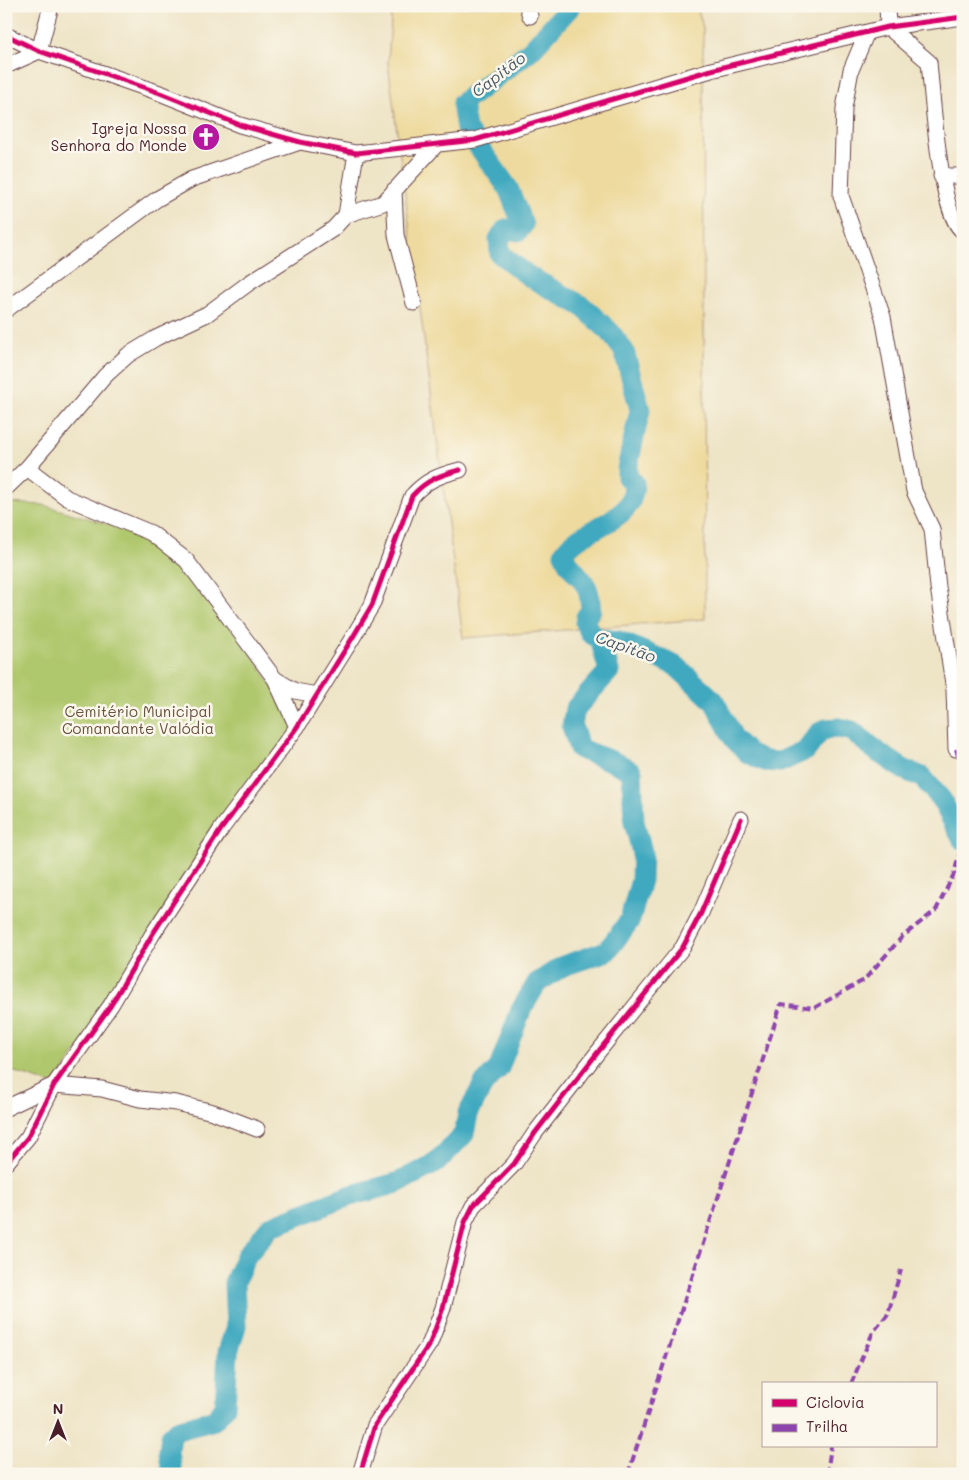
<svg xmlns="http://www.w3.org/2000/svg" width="969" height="1480" font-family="Mali,sans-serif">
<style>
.green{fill:#b0c86d;stroke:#7d744c}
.sand{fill:#eeda9e;stroke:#9c7c64}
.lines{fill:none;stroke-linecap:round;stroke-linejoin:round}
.river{stroke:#3fa9bf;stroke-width:21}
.minor-casing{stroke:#633d42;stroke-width:17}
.minor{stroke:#fff;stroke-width:15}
.quiet{stroke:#8e44ad;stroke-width:4;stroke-dasharray:8 4;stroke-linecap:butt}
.cycleway-casing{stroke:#fbf7ec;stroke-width:8}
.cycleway{stroke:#d6006c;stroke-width:5}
.labels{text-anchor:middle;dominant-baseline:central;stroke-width:5;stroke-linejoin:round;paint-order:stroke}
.poi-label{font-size:15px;fill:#4a1f2b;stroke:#fbf7ec;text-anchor:end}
.park-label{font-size:15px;fill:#69523f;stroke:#fbf7ec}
.water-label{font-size:16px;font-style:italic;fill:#465666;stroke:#fbf7ec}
</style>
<rect width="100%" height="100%" fill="#fbf7ec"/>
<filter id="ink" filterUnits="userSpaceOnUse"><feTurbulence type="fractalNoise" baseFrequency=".02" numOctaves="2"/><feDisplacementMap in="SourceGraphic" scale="10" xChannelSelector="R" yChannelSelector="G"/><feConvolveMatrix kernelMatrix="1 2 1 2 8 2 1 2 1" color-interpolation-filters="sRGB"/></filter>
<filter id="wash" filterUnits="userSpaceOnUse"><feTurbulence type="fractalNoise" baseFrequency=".0096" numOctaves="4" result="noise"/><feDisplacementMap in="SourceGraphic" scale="20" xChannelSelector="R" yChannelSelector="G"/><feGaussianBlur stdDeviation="1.12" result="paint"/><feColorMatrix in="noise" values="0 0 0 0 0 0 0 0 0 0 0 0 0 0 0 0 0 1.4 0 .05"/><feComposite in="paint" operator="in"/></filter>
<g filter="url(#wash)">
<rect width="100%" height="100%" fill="#eee4c6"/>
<!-- green -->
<path class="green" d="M6,503L43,505L111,525L151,533L186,560L241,636L297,727L54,1085L6,1069Z"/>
<!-- sand -->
<path class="sand" d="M392,6H697L703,28L705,619L463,638L388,63Z"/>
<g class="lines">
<!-- river -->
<path class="river" d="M571,6L531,50L462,103L466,129L508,188L523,225L518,231L506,229L499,239L500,254L530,277L582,306L610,332L624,351L640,410L627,469V477L634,483C634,526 583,524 564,553C568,568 579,573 586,586C590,592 590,603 591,610L586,617L585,623L591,634L600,639L618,641L675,665L714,701L734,739L748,753L765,761L780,762L806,750L819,733L826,729L839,728L852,731L879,753L903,769L922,777L941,799L963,840
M172,1474L169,1451L171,1436L177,1430L214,1420L225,1407L228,1352L236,1326L234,1283L246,1256L270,1227L349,1196L397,1183L436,1163L464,1134L468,1114L483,1085L499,1068L521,1010L537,983L563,966L607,951L630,920L641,880L642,852L634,822L632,772C614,759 598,758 579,748L572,726L575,709L609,671L600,639"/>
</g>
</g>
<g filter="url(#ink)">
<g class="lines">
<defs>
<path id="minor" d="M527,6L530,16
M887,6L888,27L929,62C932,92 940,219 963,231
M867,32L851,70L844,108L841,196L883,317L914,491L932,529L938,587L954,690L956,749
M6,35L39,51L160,93L240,125L300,142L356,153L475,140L711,70L888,27L963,17
M6,66L39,51L51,6
M941,176H963
M394,190L396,235L414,303
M346,215L383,203L437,144
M6,310L157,199L192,179L300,142
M27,468L67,498L151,533L186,560L275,679L295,691L317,695
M6,488L27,468L105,376L128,355L156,338L207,314L249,283L333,229L346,215L356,153
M275,679L297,727
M6,1108L54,1085L102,1089L140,1099L176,1103L213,1112L257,1129
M6,1163L28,1137L54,1085L111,1005L152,935L222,828L297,727L353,637L372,605L412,496C426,480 440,475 460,470
M360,1474L375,1425L430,1343L443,1308L465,1222L473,1206L514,1164L535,1133L598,1052L683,947L701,913L741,819"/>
</defs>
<!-- minor casing -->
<use href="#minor" class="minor-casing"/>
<!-- minor -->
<use href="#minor" class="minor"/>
<!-- quiet -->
<path class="quiet" d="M956,749L963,773
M851,1384L873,1332L888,1314L901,1270
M628,1474L781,1004L814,1008L864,980L902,937L936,910L954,874L963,840
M827,1474L831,1446"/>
<defs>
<path id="cycleway" d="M6,35L39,51L160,93L240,125L300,142L356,153L475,140L711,70L888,27L963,17
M6,1163L28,1137L54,1085L111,1005L152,935L222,828L297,727L353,637L372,605L412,496C426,480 440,475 460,470
M360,1474L375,1425L430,1343L443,1308L465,1222L473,1206L514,1164L535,1133L598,1052L683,947L701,913L741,819"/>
</defs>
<!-- cycleway casing -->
<use href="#cycleway" class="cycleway-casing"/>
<!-- cycleway -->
<use href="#cycleway" class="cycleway"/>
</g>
</g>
<!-- icons -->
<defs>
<symbol id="church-disc" viewBox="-11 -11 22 22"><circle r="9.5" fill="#b5179e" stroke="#fbf7ec"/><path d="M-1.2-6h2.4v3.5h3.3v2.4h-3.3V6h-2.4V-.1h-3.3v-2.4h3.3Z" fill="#fff"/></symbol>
</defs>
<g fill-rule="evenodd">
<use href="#church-disc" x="190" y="121" width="32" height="32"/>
</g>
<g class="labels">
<!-- poi labels -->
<g class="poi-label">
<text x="187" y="128">Igreja Nossa<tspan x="187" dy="17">Senhora do Monde</tspan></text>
</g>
<!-- park labels -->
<g class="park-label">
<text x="138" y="711">Cemitério Municipal<tspan x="138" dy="17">Comandante Valódia</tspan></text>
</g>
<!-- water labels -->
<g class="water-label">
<text transform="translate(498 74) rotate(-37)">Capitão</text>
<text transform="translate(626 646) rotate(20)">Capitão</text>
</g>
</g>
<!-- margin -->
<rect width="969" height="1480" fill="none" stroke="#fbf7ec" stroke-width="25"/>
<!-- legend -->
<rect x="762" y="1382" width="175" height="65" fill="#fbf7ec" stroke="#b4a19f"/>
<rect x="772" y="1399" width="25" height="8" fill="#d6006c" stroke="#b4a19f"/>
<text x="806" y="1408" font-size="15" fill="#4a1f2b">Ciclovia</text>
<rect x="772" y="1424" width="25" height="8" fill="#8e44ad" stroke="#b4a19f"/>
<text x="806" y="1432" font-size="15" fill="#4a1f2b">Trilha</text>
<!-- north arrow -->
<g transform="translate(58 1422)" stroke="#fbf7ec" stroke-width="4" paint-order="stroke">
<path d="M0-4L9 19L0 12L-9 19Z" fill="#4a1f2b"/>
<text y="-8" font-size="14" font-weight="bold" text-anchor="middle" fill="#4a1f2b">N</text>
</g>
</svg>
